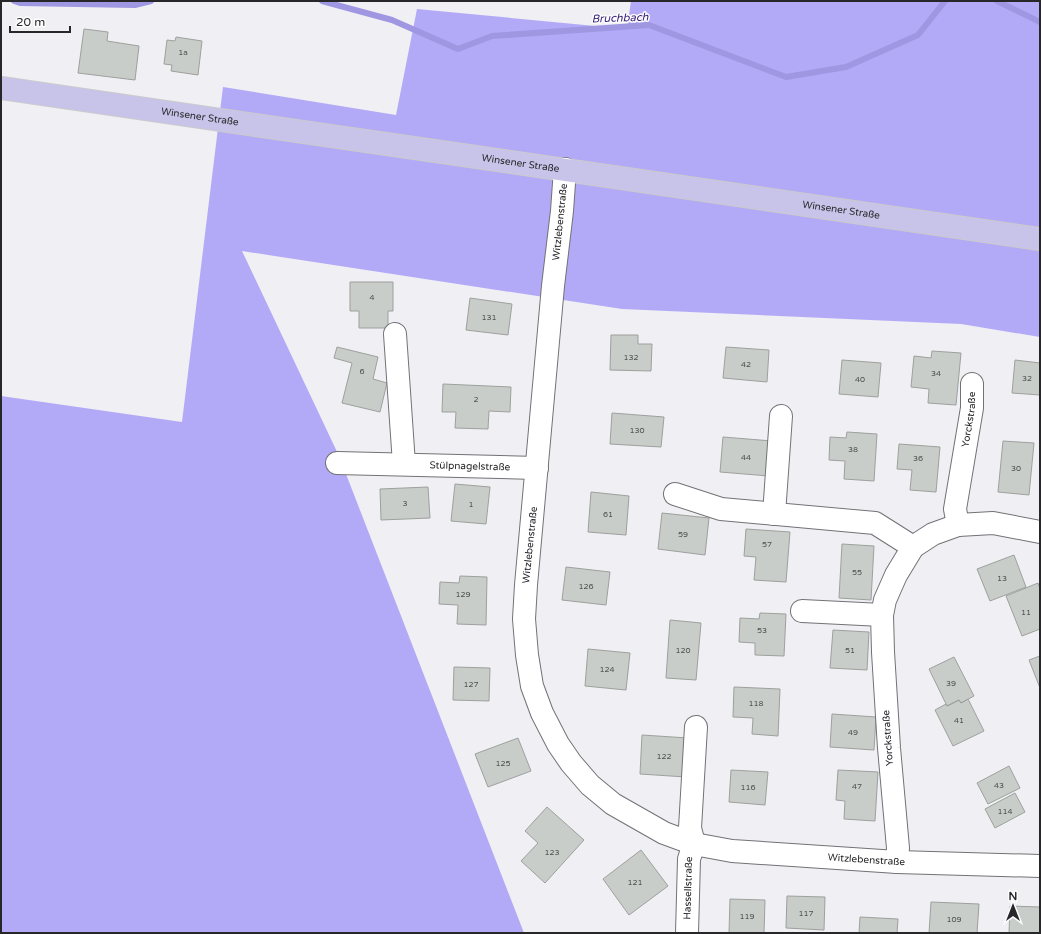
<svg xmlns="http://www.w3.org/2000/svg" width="1041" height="934" font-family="'Varela Round',sans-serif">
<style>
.forest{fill:#b2aaf6}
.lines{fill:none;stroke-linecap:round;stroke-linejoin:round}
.stream{stroke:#9f97e1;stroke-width:6}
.building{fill:#c9cdc9;stroke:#9da09c}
.minor-casing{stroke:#727276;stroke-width:24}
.major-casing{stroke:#cbcbcc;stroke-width:24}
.minor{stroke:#fff;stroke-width:22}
.major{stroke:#c7c3e9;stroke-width:22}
.labels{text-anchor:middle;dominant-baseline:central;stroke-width:3;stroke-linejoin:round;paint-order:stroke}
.number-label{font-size:8px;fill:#505051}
.street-label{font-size:10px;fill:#272729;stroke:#fdfdff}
.water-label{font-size:11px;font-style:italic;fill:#321a70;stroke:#fdfdff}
</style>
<rect width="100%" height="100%" fill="#efeff4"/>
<!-- forest -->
<path class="forest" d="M631,1H1040V337L961,324L622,309L242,251L339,456L524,933H1V396L182,422L223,87L396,115L417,9L627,29Z"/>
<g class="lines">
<!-- stream -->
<path class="stream" d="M14,1L20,3L135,5L151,1
M322,1L392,20L458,49L492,36L649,25L786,77L846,67L918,35L945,1
M997,1L1040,22"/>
</g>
<!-- building -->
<path class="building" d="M84,29L108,32L107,41L139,46L135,80L78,73Z
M176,37L202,41L198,75L171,71L172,65L164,64L167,40L175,41Z
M350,282H393V311H388V328H359V311H350Z
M470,298L512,304L508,335L466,330Z
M611,335H638V344H652L651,371L610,370Z
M337,347L378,357L373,379L387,383L380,412L342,403L352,363L334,358Z
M726,347L769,350L767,382L723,378Z
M932,351L961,353L956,405L928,403L929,389L911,387L914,356L931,358Z
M842,360L881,363L878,397L839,394Z
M1015,360L1040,363V395L1012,393Z
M443,384L511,387L510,412L489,411L488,429L455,428L456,412H442Z
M612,413L664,417L661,447L610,444Z
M847,432L877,434L874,481L844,479L845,461L829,460L830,437L846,438Z
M723,437L772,441L769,476L720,472Z
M1003,441L1034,443L1029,495L998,492Z
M899,444L940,447L936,492L910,490L912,470L897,469Z
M455,484L490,487L486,524L451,521Z
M428,487L430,518L381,520L380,489Z
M591,492L629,496L626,535L588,532Z
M662,513L709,518L705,555L658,549Z
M746,529L790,532L786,582L754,580L756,557L744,556Z
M842,544L874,546L871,600L839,598Z
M1014,555L1026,587L990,601L977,569Z
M566,567L610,572L606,605L562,600Z
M460,576L487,577L486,625L457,624L458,605L439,604L440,582L459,583Z
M1038,583L1040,589V629L1022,636L1006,596Z
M760,613L786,614L784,656L755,655V643L739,642L740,618L759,619Z
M670,620L701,623L696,680L666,678Z
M833,630L869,632L867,670L830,668Z
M588,649L630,653L626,690L585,686Z
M1040,656V688L1029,660Z
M954,657L974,696L961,703L959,700L947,706L929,669Z
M454,667L490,668L489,701L453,700Z
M734,687L780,689L778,736L752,734L753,718L733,717Z
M968,699L984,731L953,746L935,710L946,704L947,706L959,700L961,703Z
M832,714L876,717L874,750L830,747Z
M642,735L688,738L686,777L640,774Z
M518,738L531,771L488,787L475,754Z
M1009,766L1020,788L988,804L977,783Z
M731,770L768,772L765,805L729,802Z
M838,770L878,772L875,821L844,819L845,801L836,800Z
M1015,793L1025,812L995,828L985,809Z
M547,807L584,840L545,883L521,861L538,843L525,831Z
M641,850L668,886L629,915L603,879Z
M787,896L825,897L824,930L786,928Z
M730,899L765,900L764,933H729Z
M931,902L979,904L977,933H929Z
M1010,906L1040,907V933H1009Z
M860,917L898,919L897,933H859Z"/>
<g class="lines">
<defs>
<g id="minor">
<path id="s1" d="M565,169L562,211L553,286L526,585L524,619L527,655L532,686L542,713L558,744L571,763L590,785L613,804L664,833L694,844L732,851L897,862L1040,866"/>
<path d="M395,334L404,464"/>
<path id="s2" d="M337,463L537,468"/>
<path d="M675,494L721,509L875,523L913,547"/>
<path d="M774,514L781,416"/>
<path id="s3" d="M958,525L955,509L972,408V384"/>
<path d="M802,611L882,615"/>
<path d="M897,862L898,848L889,748L883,652L882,615L885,600L896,575L913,547L933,534L958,525L993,523L1040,532"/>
<path id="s4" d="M687,933L689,859L694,844L690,828L696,727"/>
</g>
<g id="major">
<path id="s5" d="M1,88L1040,239"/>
</g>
</defs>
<!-- minor casing -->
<use href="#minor" class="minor-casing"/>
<!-- major casing -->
<use href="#major" class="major-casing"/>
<!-- minor -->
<use href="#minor" class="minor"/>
<!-- major -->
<use href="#major" class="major"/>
</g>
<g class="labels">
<!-- number labels -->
<g class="number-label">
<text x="183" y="52">1a</text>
<text x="372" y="297">4</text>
<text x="489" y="317">131</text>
<text x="631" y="357">132</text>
<text x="746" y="364">42</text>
<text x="362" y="371">6</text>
<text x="936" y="373">34</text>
<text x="1027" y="378">32</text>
<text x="860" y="379">40</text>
<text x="476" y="399">2</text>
<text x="637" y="430">130</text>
<text x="853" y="449">38</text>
<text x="746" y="457">44</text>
<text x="918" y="458">36</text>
<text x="1016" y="468">30</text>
<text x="405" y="503">3</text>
<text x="471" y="504">1</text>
<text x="608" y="514">61</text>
<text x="683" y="534">59</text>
<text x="767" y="544">57</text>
<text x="857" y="572">55</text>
<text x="1002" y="578">13</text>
<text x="586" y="586">126</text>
<text x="463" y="594">129</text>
<text x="1026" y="612">11</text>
<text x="762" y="630">53</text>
<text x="683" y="650">120</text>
<text x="850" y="650">51</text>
<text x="607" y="669">124</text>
<text x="951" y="683">39</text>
<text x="471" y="684">127</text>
<text x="756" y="703">118</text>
<text x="959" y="720">41</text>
<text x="853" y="732">49</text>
<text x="664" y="756">122</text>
<text x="503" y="763">125</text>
<text x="999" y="785">43</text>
<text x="857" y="786">47</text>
<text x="748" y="787">116</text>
<text x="1005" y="811">114</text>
<text x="552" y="852">123</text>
<text x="635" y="882">121</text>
<text x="806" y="913">117</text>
<text x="747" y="916">119</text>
<text x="954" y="919">109</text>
</g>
<!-- street labels -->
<g class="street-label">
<text stroke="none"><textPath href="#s5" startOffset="201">Winsener Straße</textPath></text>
<text stroke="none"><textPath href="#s5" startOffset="525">Winsener Straße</textPath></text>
<text stroke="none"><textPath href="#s5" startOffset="849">Winsener Straße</textPath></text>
<text transform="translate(560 222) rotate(-84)">Witzlebenstraße</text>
<text stroke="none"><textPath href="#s3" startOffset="107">Yorckstraße</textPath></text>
<text stroke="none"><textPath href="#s2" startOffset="133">Stülpnagelstraße</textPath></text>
<text transform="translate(530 545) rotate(-84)">Witzlebenstraße</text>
<text transform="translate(888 738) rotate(-94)">Yorckstraße</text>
<text stroke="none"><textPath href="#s1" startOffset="929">Witzlebenstraße</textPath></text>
<text stroke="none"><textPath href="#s4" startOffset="45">Hassellstraße</textPath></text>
</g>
<!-- water labels -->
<g class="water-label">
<text transform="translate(620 18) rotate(-2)">Bruchbach</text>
</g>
</g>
<!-- border -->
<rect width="1041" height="934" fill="none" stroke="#272729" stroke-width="4"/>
<!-- north arrow -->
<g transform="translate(1013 906)" stroke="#fdfdff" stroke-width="3" paint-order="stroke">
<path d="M0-3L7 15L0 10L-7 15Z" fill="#272729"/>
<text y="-6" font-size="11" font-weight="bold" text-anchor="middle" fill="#272729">N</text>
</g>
<!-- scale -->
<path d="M10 26v6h60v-6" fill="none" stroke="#272729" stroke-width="2"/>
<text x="16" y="26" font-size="12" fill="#272729" stroke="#fdfdff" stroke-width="3" paint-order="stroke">20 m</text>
</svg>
